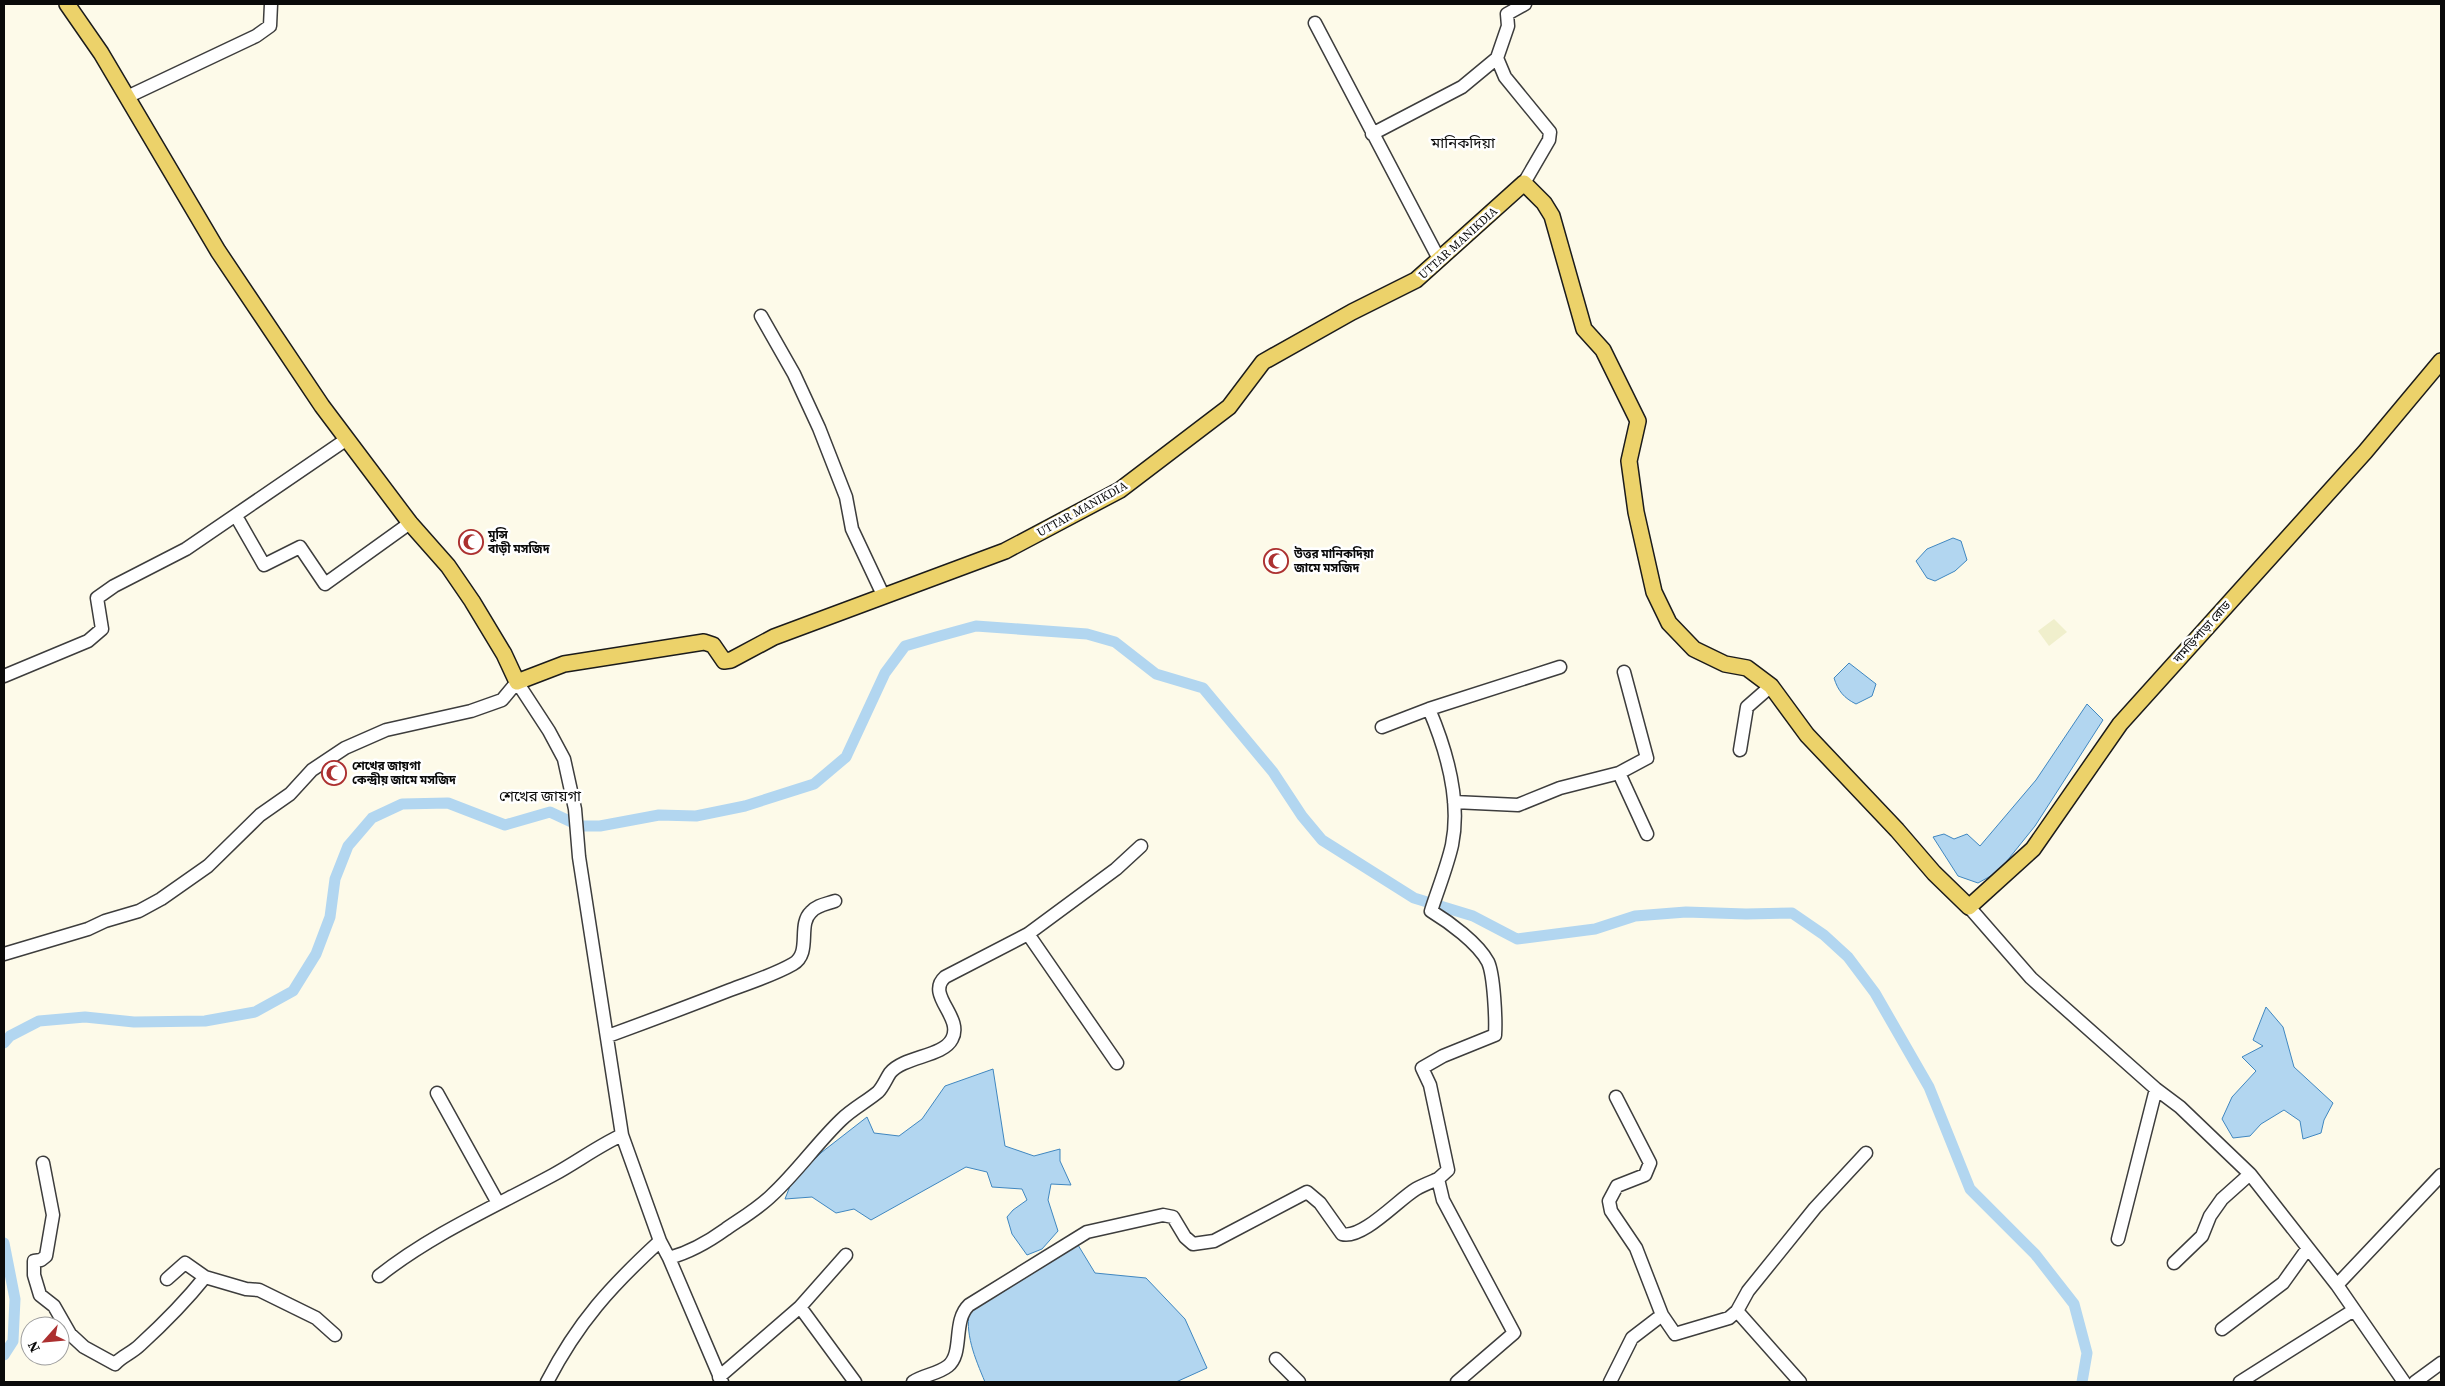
<svg xmlns="http://www.w3.org/2000/svg" width="2445" height="1386" font-family="'Source Serif 4','Noto Sans Bengali',serif">
<style>
.farmland{fill:#f0efcc}
.water{fill:#b2d6f0;stroke:#4087c0}
.lines{fill:none;stroke-linecap:round;stroke-linejoin:round}
.canal{stroke:#b2d6f0;stroke-width:11}
.minor-casing{stroke:#3d3d3d;stroke-width:15}
.major-casing{stroke:#1b1b1b;stroke-width:18}
.minor{stroke:#fff;stroke-width:12}
.major{stroke:#ecd26a;stroke-width:15}
.labels{text-anchor:middle;dominant-baseline:central;stroke-width:5;stroke-linejoin:round;paint-order:stroke}
.street-label{font-size:12px;fill:#0a0a0a;stroke:#fff}
.poi-label{font-size:12px;font-weight:bold;fill:#0a0a0a;stroke:#fff;text-anchor:start}
.quarter-label{font-size:15px;fill:#0a0a0a;stroke:#fff}
</style>
<rect width="100%" height="100%" fill="#fdfae9"/>
<!-- farmland -->
<path class="farmland" d="M2054,619L2067,632L2049,646L2038,631Z"/>
<!-- water -->
<path class="water" d="M1953,538L1961,541L1967,560L1955,571L1935,581L1927,578L1916,561L1927,549Z
M1849,663L1876,684L1872,696L1856,704C1844,698 1838,691 1834,678Z
M2087,704L2103,720L2035,826L1998,872L1978,883L1958,876L1933,837L1944,834L1954,839L1967,834L1980,846L2036,780Z
M2266,1007L2283,1027L2294,1067L2333,1103L2324,1120L2321,1133L2303,1139L2300,1121L2284,1110L2261,1124L2250,1136L2233,1138L2222,1119L2232,1097L2256,1071L2242,1057L2263,1046L2253,1040Z
M993,1069L1005,1146L1034,1156L1060,1149V1161L1071,1185L1051,1184L1048,1200L1058,1231L1042,1249L1027,1255L1012,1234L1007,1217L1013,1210L1027,1200L1022,1189L992,1187L987,1172L966,1167L871,1220L854,1209L836,1213L812,1197L785,1199L792,1181L822,1152L867,1117L874,1133L899,1136L922,1119L945,1086Z
M1078,1245L1095,1273L1146,1278L1185,1319L1207,1368L1176,1382H985C975,1358 964,1333 970,1307Z"/>
<g class="lines">
<!-- canal -->
<path class="canal" d="M4,1043L10,1036L39,1021L85,1017L134,1022L205,1021L255,1012L293,991L316,954L330,917L335,879L348,846L372,818L402,804L448,803L505,825L550,812L580,826H600L659,815L696,816L745,806L814,784L846,757L885,673L905,646L936,637L976,626L1087,634L1115,642L1156,674L1203,688L1273,772L1302,816L1322,840L1414,898L1473,916L1517,939L1595,929L1635,916L1686,912L1746,914L1792,913L1824,935L1848,957L1875,993L1929,1087L1970,1189L2035,1254L2074,1304L2087,1353L2082,1382
M4,1243L15,1299L13,1341L4,1355"/>
<defs>
<path id="minor" d="M1315,23L1439,259
M127,97L256,36L270,26L271,4
M1372,134L1462,87L1497,58
M1524,183L1549,140L1550,132L1505,77L1497,58L1508,26L1507,14L1525,4
M761,316L794,374L819,428L846,497L852,529L884,597
M236,516L264,565L300,547L325,584L410,523
M4,676L88,641L102,629L97,598L114,586L186,549L347,439
M1429,709C1446,749 1461,801 1452,845C1447,867 1438,889 1431,911C1449,922 1478,943 1488,962C1494,975 1496,1020 1495,1035L1443,1056L1422,1068L1430,1085L1448,1170L1438,1179L1443,1200L1514,1333L1457,1382
M1382,727L1429,709L1560,667
M1740,750L1747,707L1771,686
M1619,773L1647,834
M1454,802L1518,805L1560,788L1619,773L1647,758L1624,672
M1969,907L2031,978L2156,1089L2180,1107L2250,1174L2337,1285L2404,1382
M1028,934L1117,1063
M4,954L88,929L105,921L139,911L161,899L208,866L260,815L290,794L312,770L345,748L386,730L471,711L502,700L517,682L549,731L564,759L575,809L579,857L622,1135L660,1241L669,1258L722,1382
M608,1036C649,1021 689,1006 730,990C751,982 774,975 793,964C812,953 797,925 811,912C817,905 827,904 835,901
M437,1093L498,1203
M43,1163L53,1215L46,1256L41,1260L34,1261V1275L40,1295L54,1306L70,1334L84,1347L115,1364C122,1356 132,1353 140,1345C163,1324 185,1302 205,1277L185,1263L167,1279
M2118,1239L2156,1089
M669,1258C691,1252 708,1242 726,1229C742,1218 759,1208 772,1195C797,1172 817,1143 841,1120C852,1109 866,1102 878,1092C883,1087 886,1079 890,1073C904,1056 943,1057 952,1039C964,1017 925,995 945,977L1028,934L1116,869L1141,846
M2174,1263L2202,1236L2210,1216L2222,1199L2250,1174
M379,1276C432,1234 494,1207 553,1175C577,1162 598,1146 622,1135
M205,1277L246,1289L259,1290L316,1318L335,1335
M2337,1285L2441,1175
M800,1307L855,1382
M1737,1311L1800,1382
M1662,1315L1675,1334L1729,1318L1737,1311L1748,1291L1815,1208L1866,1153
M2222,1329L2283,1283L2308,1248
M1276,1359L1299,1382
M719,1377L800,1307L846,1255
M547,1382C578,1322 611,1286 660,1241
M913,1382C923,1375 938,1374 948,1366C964,1353 952,1321 969,1305L1087,1232L1163,1215L1173,1217L1185,1237L1193,1244L1214,1241L1307,1192L1320,1203L1342,1234C1362,1240 1399,1199 1416,1189C1423,1185 1431,1182 1438,1179
M1610,1382L1632,1338L1662,1315L1636,1248L1611,1211L1609,1201L1617,1186L1645,1175L1650,1163L1616,1097
M2240,1382L2354,1310
M2415,1382L2441,1363"/>
<path id="major" d="M67,4L101,53L218,251L322,406L410,523L448,566L472,601L504,654L517,682L564,664L704,642L713,645L724,661L731,660L774,637L1005,551L1120,490L1229,407L1263,362L1352,312L1416,280L1524,183L1544,203L1552,216L1584,329L1603,350L1638,421L1629,461L1636,512L1654,592L1669,623L1694,649L1725,664L1747,668L1771,686L1807,735L1897,830L1934,873L1969,907L2033,849L2120,724L2365,452L2441,361"/>
</defs>
<!-- minor casing -->
<use href="#minor" class="minor-casing"/>
<!-- major casing -->
<use href="#major" class="major-casing"/>
<!-- minor -->
<use href="#minor" class="minor"/>
<!-- major -->
<use href="#major" class="major"/>
</g>
<!-- icons -->
<defs>
<symbol id="mosque-ring" viewBox="-11 -11 22 22"><circle r="9.5" fill="#fff" stroke="#ac3030" stroke-width="1.5"/><path d="M3.5-4.9A6 6 0 1 0 3.5 4.9A5 5 0 1 1 3.5-4.9Z" fill="#ac3030"/></symbol>
</defs>
<g fill-rule="evenodd">
<use href="#mosque-ring" x="457" y="528" width="28" height="28"/>
<use href="#mosque-ring" x="1262" y="547" width="28" height="28"/>
<use href="#mosque-ring" x="320" y="759" width="28" height="28"/>
</g>
<g class="labels">
<!-- street labels -->
<g class="street-label">
<text transform="translate(1458 243) rotate(-42)">UTTAR MANIKDIA</text>
<text transform="translate(1082 509) rotate(-29)">UTTAR MANIKDIA</text>
<text transform="translate(2202 632) rotate(-48)">দামড়িপাড়া রোড</text>
</g>
<!-- poi labels -->
<g class="poi-label">
<text x="488" y="535">মুন্সি<tspan x="488" dy="14">বাড়ী মসজিদ</tspan></text>
<text x="1294" y="554">উত্তর মানিকদিয়া<tspan x="1294" dy="14">জামে মসজিদ</tspan></text>
<text x="352" y="766">শেখের জায়গা<tspan x="352" dy="14">কেন্দ্রীয় জামে মসজিদ</tspan></text>
</g>
<!-- quarter labels -->
<g class="quarter-label">
<text x="1463" y="142">মানিকদিয়া</text>
<text x="540" y="795">শেখের জায়গা</text>
</g>
</g>
<!-- border -->
<rect width="2445" height="1386" fill="none" stroke="#0a0a0a" stroke-width="10"/>
<!-- north arrow -->
<g transform="translate(45 1341) rotate(243)"><circle r="24" fill="#ffffff" stroke="#9d9d9d"/>
<path d="M0-4L9 19L0 12L-9 19Z" fill="#ac3030"/>
<text y="-8" font-size="14" font-weight="bold" text-anchor="middle" fill="#0a0a0a">N</text>
</g>
</svg>
